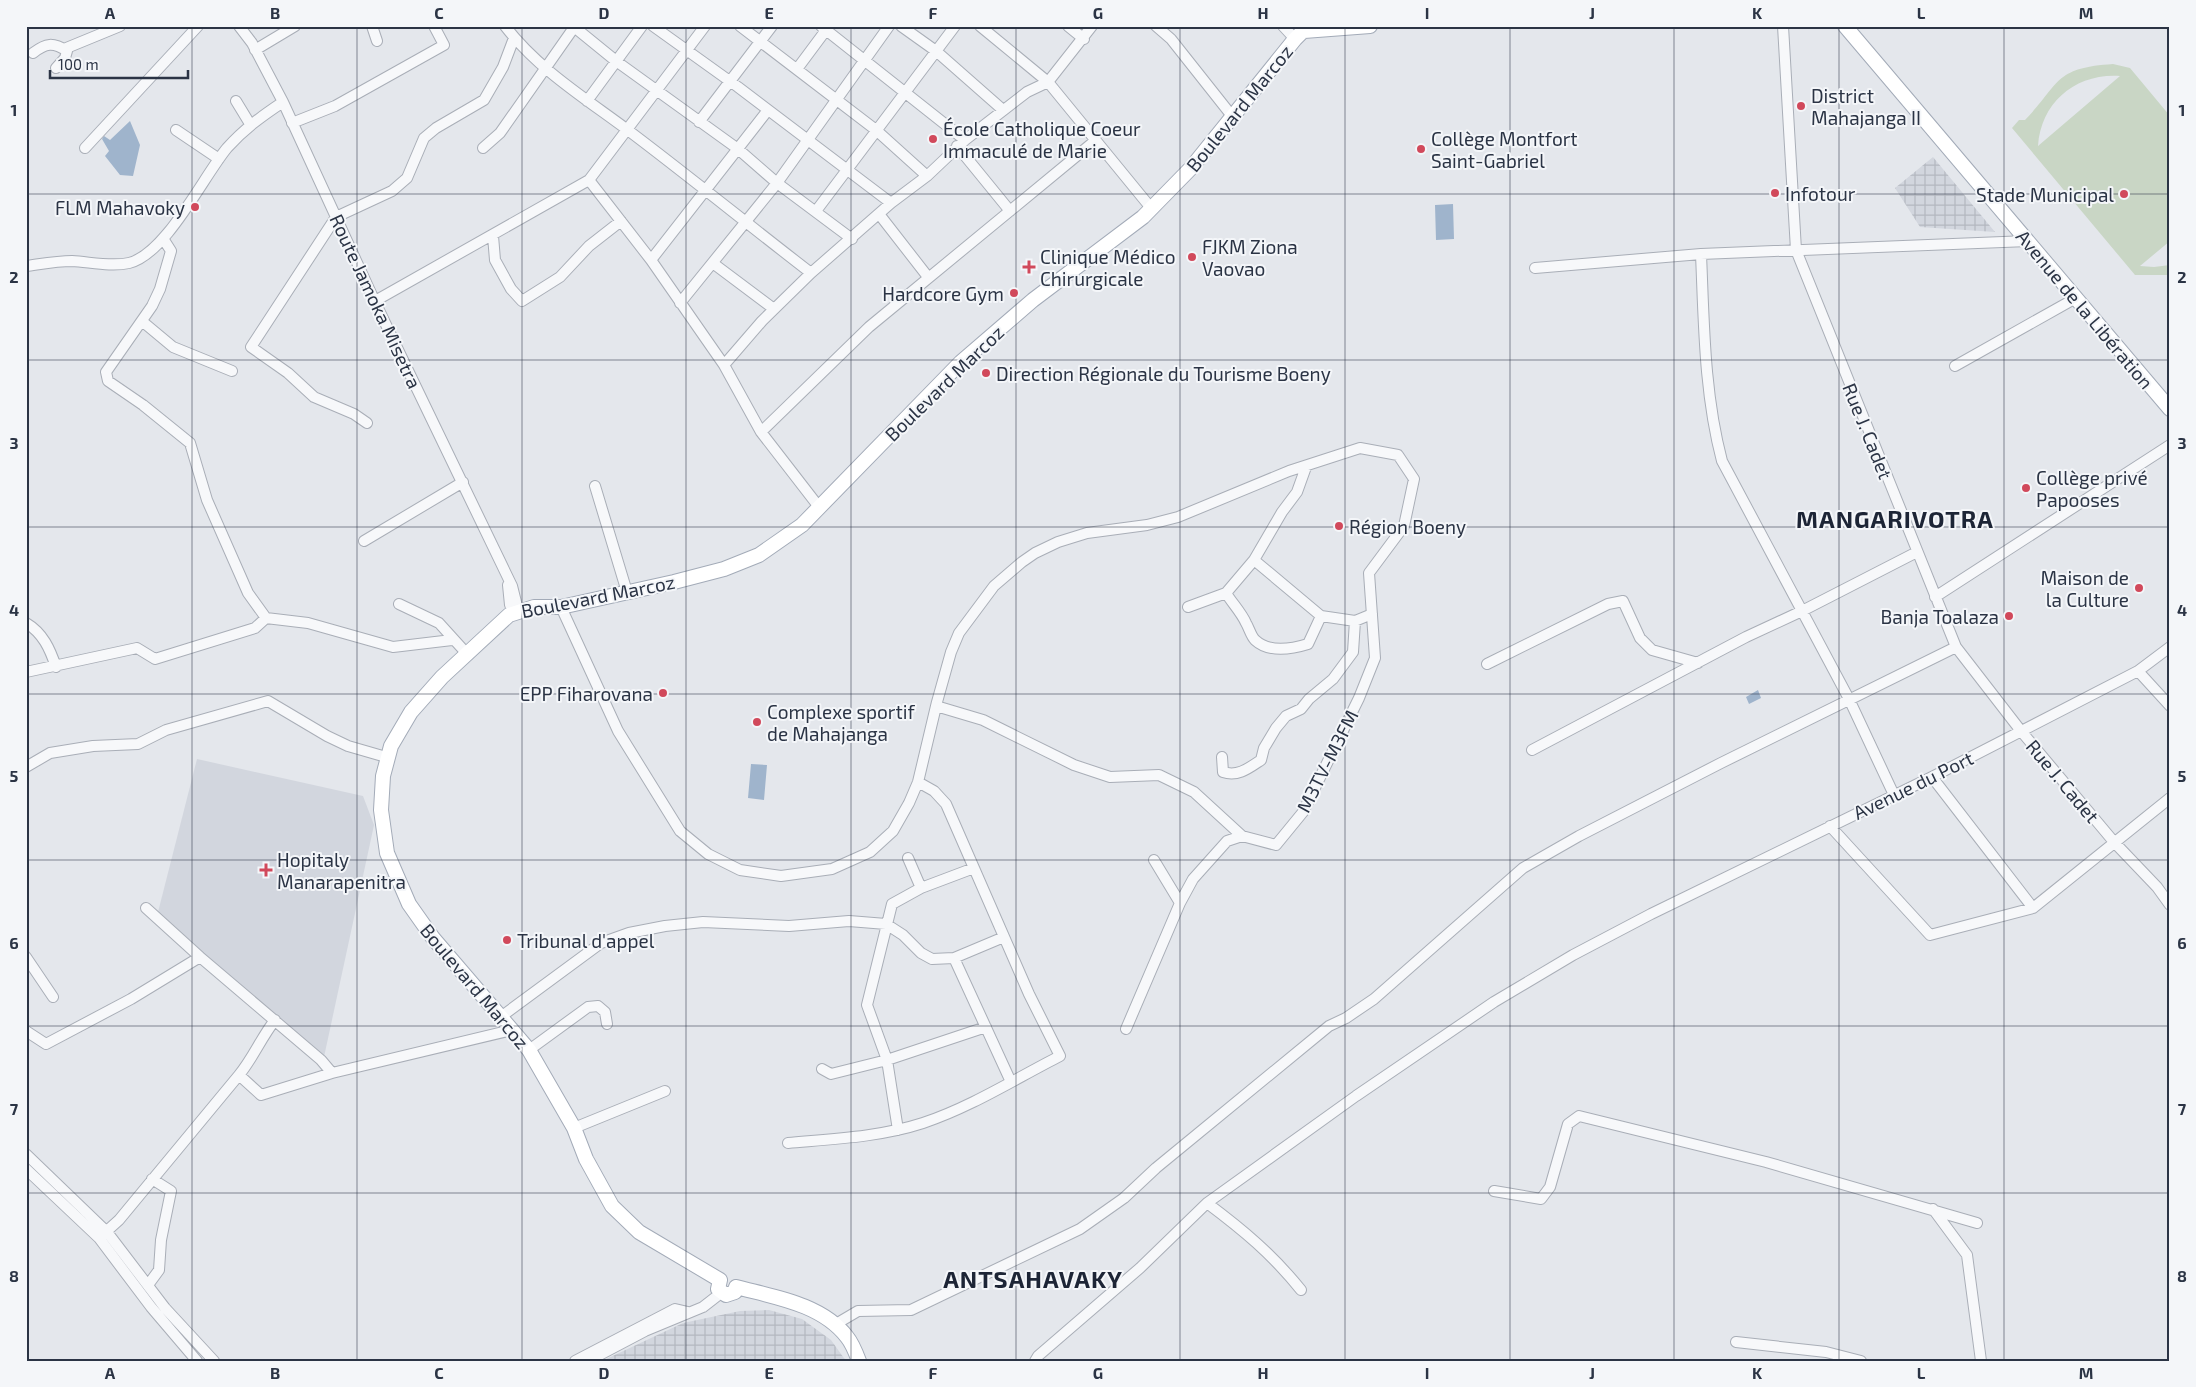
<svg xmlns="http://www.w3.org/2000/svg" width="2196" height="1387" font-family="'Exo 2',sans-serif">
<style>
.built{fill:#d2d6de}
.industrial{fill:url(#industrial-grid)}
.grass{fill:#c9d6c5;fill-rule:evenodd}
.water{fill:#9fb4cc}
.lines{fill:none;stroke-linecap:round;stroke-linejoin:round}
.minor-casing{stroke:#a9aeb7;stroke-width:12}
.major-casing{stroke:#a3abb8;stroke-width:16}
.minor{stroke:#f7f8fa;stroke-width:10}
.major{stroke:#fff;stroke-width:14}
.grid{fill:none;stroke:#2b3445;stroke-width:1;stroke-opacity:0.55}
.poi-dot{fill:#d1495b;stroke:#f4f6f9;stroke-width:2}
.labels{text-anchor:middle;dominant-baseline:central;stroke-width:4;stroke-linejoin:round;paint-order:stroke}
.poi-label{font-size:19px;fill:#2b3445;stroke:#f4f6f9;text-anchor:start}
.street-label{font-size:19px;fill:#2b3445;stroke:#f4f6f9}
.district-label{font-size:24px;font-weight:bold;letter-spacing:1px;fill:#1d2536;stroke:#f4f6f9}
.neatline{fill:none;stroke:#2b3445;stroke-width:2}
.grid-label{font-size:16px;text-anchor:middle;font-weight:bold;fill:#2b3445}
</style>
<defs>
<pattern id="industrial-grid" width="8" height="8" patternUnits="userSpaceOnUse" patternTransform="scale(1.25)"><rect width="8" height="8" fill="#d2d6de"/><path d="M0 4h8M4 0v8" fill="none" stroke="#b4b8c0"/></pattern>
</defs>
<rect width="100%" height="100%" fill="#e4e7ec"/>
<!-- built -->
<path class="built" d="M197,759L363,796L374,825L324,1057L157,916Z"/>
<!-- industrial -->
<path class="industrial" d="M1933,157L1995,232L1920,227L1895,188Z
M769,1310L802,1319L831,1340L846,1361H602L683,1323L740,1311Z"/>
<!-- grass -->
<path class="grass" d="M2113,64L2130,68L2170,116V241L2140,266L2154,267L2170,265V275H2135L2012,128L2019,120H2025C2061,83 2053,68 2113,64ZM2120,76L2038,146C2041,102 2076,73 2120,76Z"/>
<!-- water -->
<path class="water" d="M130,121L140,145L133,176L120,175L105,156L109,151L102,139L104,136L110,140Z
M1453,204L1454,239L1436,240L1435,205Z
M1758,690L1761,698L1749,704L1746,697Z
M751,764L767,765L764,800L748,798Z"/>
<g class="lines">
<defs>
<path id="minor" d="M239,26L252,43L283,102L376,304L512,586L518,610
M372,26L377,41
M505,26C539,70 585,98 629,131C690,177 750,226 811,273
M573,26L616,61L738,149L777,183L852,239
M653,26L738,87L891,203
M740,26L876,130L927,176
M821,26L965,140
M901,26L936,51L1003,110
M980,26L1048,82L1151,208
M1068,26L1084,39
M1156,26L1171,39L1232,116
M1283,26L1295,39
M1783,26L1796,250L1956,647L2021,731L2114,842L2157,887L2170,905
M64,49L120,26
M255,50L295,26
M33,53C46,43 53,42 67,51L65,58L56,68
M797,69L829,26
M236,101L250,124
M587,101L642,26
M699,122L772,26
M292,123L335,106L444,45L434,26
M176,130L219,159
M957,146L1010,211
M85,148L198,26
M483,148L500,133L575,26
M589,180L651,260L724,365L761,432L819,507
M816,211L955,26
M879,214L928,277
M493,236L495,260L511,289L522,301L560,277L589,246L621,221
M164,240L171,251L160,289L152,306L106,372L108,381L143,405L190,443L207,500L248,593L266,618L308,623L393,647L452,640
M1701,254C1704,323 1704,393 1722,461L1849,699L1894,795
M651,260L768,110
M714,264L774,309
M26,266C41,264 57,261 72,261C90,262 111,267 129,263C166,254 203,177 227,148C244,129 262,116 283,102
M1535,268L1701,254L2028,241
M375,301L589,180L705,26
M680,303L777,183L889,26
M143,322L173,347L232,371
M724,365L762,321L811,273L891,203L927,176L965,140L1027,92L1048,82L1092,26
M1955,366L2076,298
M367,423L354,414L314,397L288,373L251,347L336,217L392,191L407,178L424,138L436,128L484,100L503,67L514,38
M761,432L869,327L1096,140
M595,486L627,592
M364,541L463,482
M1254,560L1321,616
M508,585L510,605L518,610
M1226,593L1254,560L1282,512L1297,492L1306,467
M1935,597L2170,445
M399,604L439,623L468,655
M561,607L618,731L680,831L708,854L740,870L781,876L832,869L870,852L893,831L909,803L918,782L937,702L951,652L959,633L994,586L1022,562L1035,553L1058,542L1087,533L1147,525L1178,517L1289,471L1360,448L1398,455L1414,479L1404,526L1369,573L1375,658L1359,698L1303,812L1276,845L1242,836L1227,841L1193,879L1180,903L1126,1029
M1188,607L1226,593C1232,603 1241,612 1246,623C1249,628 1251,636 1255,640C1269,653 1292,649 1308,644L1321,616L1355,621L1372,614
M26,623C43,633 50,649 56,667
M1487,664L1608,604L1623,601L1640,638L1652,650L1698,663
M2138,671L2170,706
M26,672L137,648L155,659L255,628L266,618
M936,706L983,720L1074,765L1110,777L1159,775L1194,792L1242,836
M1532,750L1746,637L1802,611L1917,552
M1222,757L1223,772C1238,777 1249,768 1261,760L1264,748L1276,728L1286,716L1301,709L1309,699L1333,679L1353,652L1355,621
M26,767L50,753L93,746L138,744L166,730L268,701L327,736L348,746L386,757
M1932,777L2033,908
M1830,826L1930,935L2033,908L2170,798
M908,858L921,888
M1154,860L1180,903
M146,908L200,957L321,1060L332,1073
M26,957L53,997
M954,958L1011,1082
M502,1016L601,943L629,933L665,926L703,922L789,926L849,921L886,924L903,935L921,953L932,959L954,958L1004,937
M26,1031L46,1044L131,999L200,957
M529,1050L588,1007L598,1006L605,1012L607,1024
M822,1069L831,1074L887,1060L986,1027
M239,1075C253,1058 261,1038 275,1020
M574,1128L665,1091
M898,1130L887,1060L867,1005L892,904L921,888L974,868
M788,1143C833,1139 880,1137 923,1123C971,1107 1015,1079 1060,1056L1029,994L946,804L934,791L918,782
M26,1154L107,1232L165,1308L214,1361
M26,1169L99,1238L151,1307L197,1361
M1494,1191L1541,1199L1550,1187L1568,1124L1579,1116L1766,1162L1977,1223
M1207,1203C1243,1230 1272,1254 1301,1290
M1933,1209L1967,1255L1981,1361
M99,1238L119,1220L239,1075L261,1095L332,1073L512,1030
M148,1285L159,1270L161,1240L171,1191L152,1179
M836,1324L858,1311L911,1310L1080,1229L1124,1198L1156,1168L1329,1026L1346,1018L1374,999L1523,868L1579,836L1721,763L1956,647
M1736,1342L1826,1352L1861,1361
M575,1361L675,1309L688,1312
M588,1361L645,1331L703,1307L721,1293
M1035,1361L1038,1356L1140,1268L1207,1203L1356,1096L1494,1002L1573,955L1651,914L1932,777L2138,671L2170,647"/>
<path id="major" d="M1845,26L2170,409
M1304,31L1370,26
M720,1280L639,1232L612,1206L586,1159L574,1128L529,1050L433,938L409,904L387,853L381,810L383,776L391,746L411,712L442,677L509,615L534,607H561L674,582L724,569L759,555L802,525L961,362L1033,300L1143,217L1191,168L1295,39L1308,26
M720,1280L718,1289L726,1295L735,1292L736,1287
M736,1287C774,1297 822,1304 847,1337C852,1343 856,1353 859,1361"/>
</defs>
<!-- minor casing -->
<use href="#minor" class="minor-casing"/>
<!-- major casing -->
<use href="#major" class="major-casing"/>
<!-- minor -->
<use href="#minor" class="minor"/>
<!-- major -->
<use href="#major" class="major"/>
</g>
<!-- grid -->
<path class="grid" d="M192,26V1361M357,26V1361M522,26V1361M686,26V1361M851,26V1361M1016,26V1361M1180,26V1361M1345,26V1361M1510,26V1361M1674,26V1361M1839,26V1361M2004,26V1361M26,194H2170M26,360H2170M26,527H2170M26,694H2170M26,860H2170M26,1026H2170M26,1193H2170"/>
<!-- markers -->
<g class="poi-dot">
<circle cx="1801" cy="106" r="5"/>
<circle cx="933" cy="139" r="5"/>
<circle cx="1421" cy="149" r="5"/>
<circle cx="1775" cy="193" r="5"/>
<circle cx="2124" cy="194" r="5"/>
<circle cx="195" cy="207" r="5"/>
<circle cx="1192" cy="257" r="5"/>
<path d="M1026.5 259.5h5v5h5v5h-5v5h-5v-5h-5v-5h5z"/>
<circle cx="1014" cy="293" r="5"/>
<circle cx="986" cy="373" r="5"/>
<circle cx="2026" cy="488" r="5"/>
<circle cx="1339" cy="526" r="5"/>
<circle cx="2139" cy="588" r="5"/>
<circle cx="2009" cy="616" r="5"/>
<circle cx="663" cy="693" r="5"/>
<circle cx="757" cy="722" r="5"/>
<path d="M263.5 862.5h5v5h5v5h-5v5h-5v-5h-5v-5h5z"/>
<circle cx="507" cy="940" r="5"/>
</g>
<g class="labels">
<!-- poi labels -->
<g class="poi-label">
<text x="1811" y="95">District<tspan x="1811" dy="22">Mahajanga II</tspan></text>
<text x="943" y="128">École Catholique Coeur<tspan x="943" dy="22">Immaculé de Marie</tspan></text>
<text x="1431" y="138">Collège Montfort<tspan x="1431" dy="22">Saint-Gabriel</tspan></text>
<text x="1785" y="193">Infotour</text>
<text x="2114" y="194" text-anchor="end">Stade Municipal</text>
<text x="185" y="207" text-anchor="end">FLM Mahavoky</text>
<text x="1202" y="246">FJKM Ziona<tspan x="1202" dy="22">Vaovao</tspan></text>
<text x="1040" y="256">Clinique Médico<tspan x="1040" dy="22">Chirurgicale</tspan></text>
<text x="1004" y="293" text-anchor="end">Hardcore Gym</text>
<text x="996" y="373">Direction Régionale du Tourisme Boeny</text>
<text x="2036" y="477">Collège privé<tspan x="2036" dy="22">Papooses</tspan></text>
<text x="1349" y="526">Région Boeny</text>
<text x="2129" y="577" text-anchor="end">Maison de<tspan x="2129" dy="22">la Culture</tspan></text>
<text x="1999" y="616" text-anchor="end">Banja Toalaza</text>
<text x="653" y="693" text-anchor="end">EPP Fiharovana</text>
<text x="767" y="711">Complexe sportif<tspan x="767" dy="22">de Mahajanga</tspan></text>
<text x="277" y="859">Hopitaly<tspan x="277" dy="22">Manarapenitra</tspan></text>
<text x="517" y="940">Tribunal d'appel</text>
</g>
<!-- street labels -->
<g class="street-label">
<text transform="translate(1239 108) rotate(-51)">Boulevard Marcoz</text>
<text transform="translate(376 301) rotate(65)">Route Jamoka Misetra</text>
<text transform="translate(2085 309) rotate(50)">Avenue de la Libération</text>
<text transform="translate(944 383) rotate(-44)">Boulevard Marcoz</text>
<text transform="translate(1868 431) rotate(68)">Rue J. Cadet</text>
<text transform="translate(598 596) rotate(-11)">Boulevard Marcoz</text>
<text transform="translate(1327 761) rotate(-63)">M3TV-M3FM</text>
<text transform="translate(2063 781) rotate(50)">Rue J. Cadet</text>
<text transform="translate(1913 785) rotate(-26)">Avenue du Port</text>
<text transform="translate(475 986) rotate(50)">Boulevard Marcoz</text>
</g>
<!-- district labels -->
<g class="district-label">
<text x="1895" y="518">MANGARIVOTRA</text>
<text x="1033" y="1278">ANTSAHAVAKY</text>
</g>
</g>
<!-- border -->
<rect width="2196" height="1387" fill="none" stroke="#f4f6f9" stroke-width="55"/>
<!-- scale -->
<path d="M50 70v8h138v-8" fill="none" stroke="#2b3445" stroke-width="2.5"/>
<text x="58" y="70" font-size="15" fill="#2b3445" stroke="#f4f6f9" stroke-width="4" paint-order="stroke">100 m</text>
<rect x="28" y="28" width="2140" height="1332" class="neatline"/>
<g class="grid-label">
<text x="110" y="19">A</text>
<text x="275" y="19">B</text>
<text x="439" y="19">C</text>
<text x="604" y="19">D</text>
<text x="769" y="19">E</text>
<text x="933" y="19">F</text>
<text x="1098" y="19">G</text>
<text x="1263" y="19">H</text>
<text x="1427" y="19">I</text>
<text x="1592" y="19">J</text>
<text x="1757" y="19">K</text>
<text x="1921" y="19">L</text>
<text x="2086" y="19">M</text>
<text x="14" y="116">1</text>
<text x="2182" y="116">1</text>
<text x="14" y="283">2</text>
<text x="2182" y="283">2</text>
<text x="14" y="449">3</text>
<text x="2182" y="449">3</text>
<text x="14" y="616">4</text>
<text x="2182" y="616">4</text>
<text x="14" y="782">5</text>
<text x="2182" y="782">5</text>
<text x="14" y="949">6</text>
<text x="2182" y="949">6</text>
<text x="14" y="1115">7</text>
<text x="2182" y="1115">7</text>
<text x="14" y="1282">8</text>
<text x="2182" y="1282">8</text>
<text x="110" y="1379">A</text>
<text x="275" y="1379">B</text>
<text x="439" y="1379">C</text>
<text x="604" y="1379">D</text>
<text x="769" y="1379">E</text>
<text x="933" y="1379">F</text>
<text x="1098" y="1379">G</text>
<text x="1263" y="1379">H</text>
<text x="1427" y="1379">I</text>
<text x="1592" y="1379">J</text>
<text x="1757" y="1379">K</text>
<text x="1921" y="1379">L</text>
<text x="2086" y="1379">M</text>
</g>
</svg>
